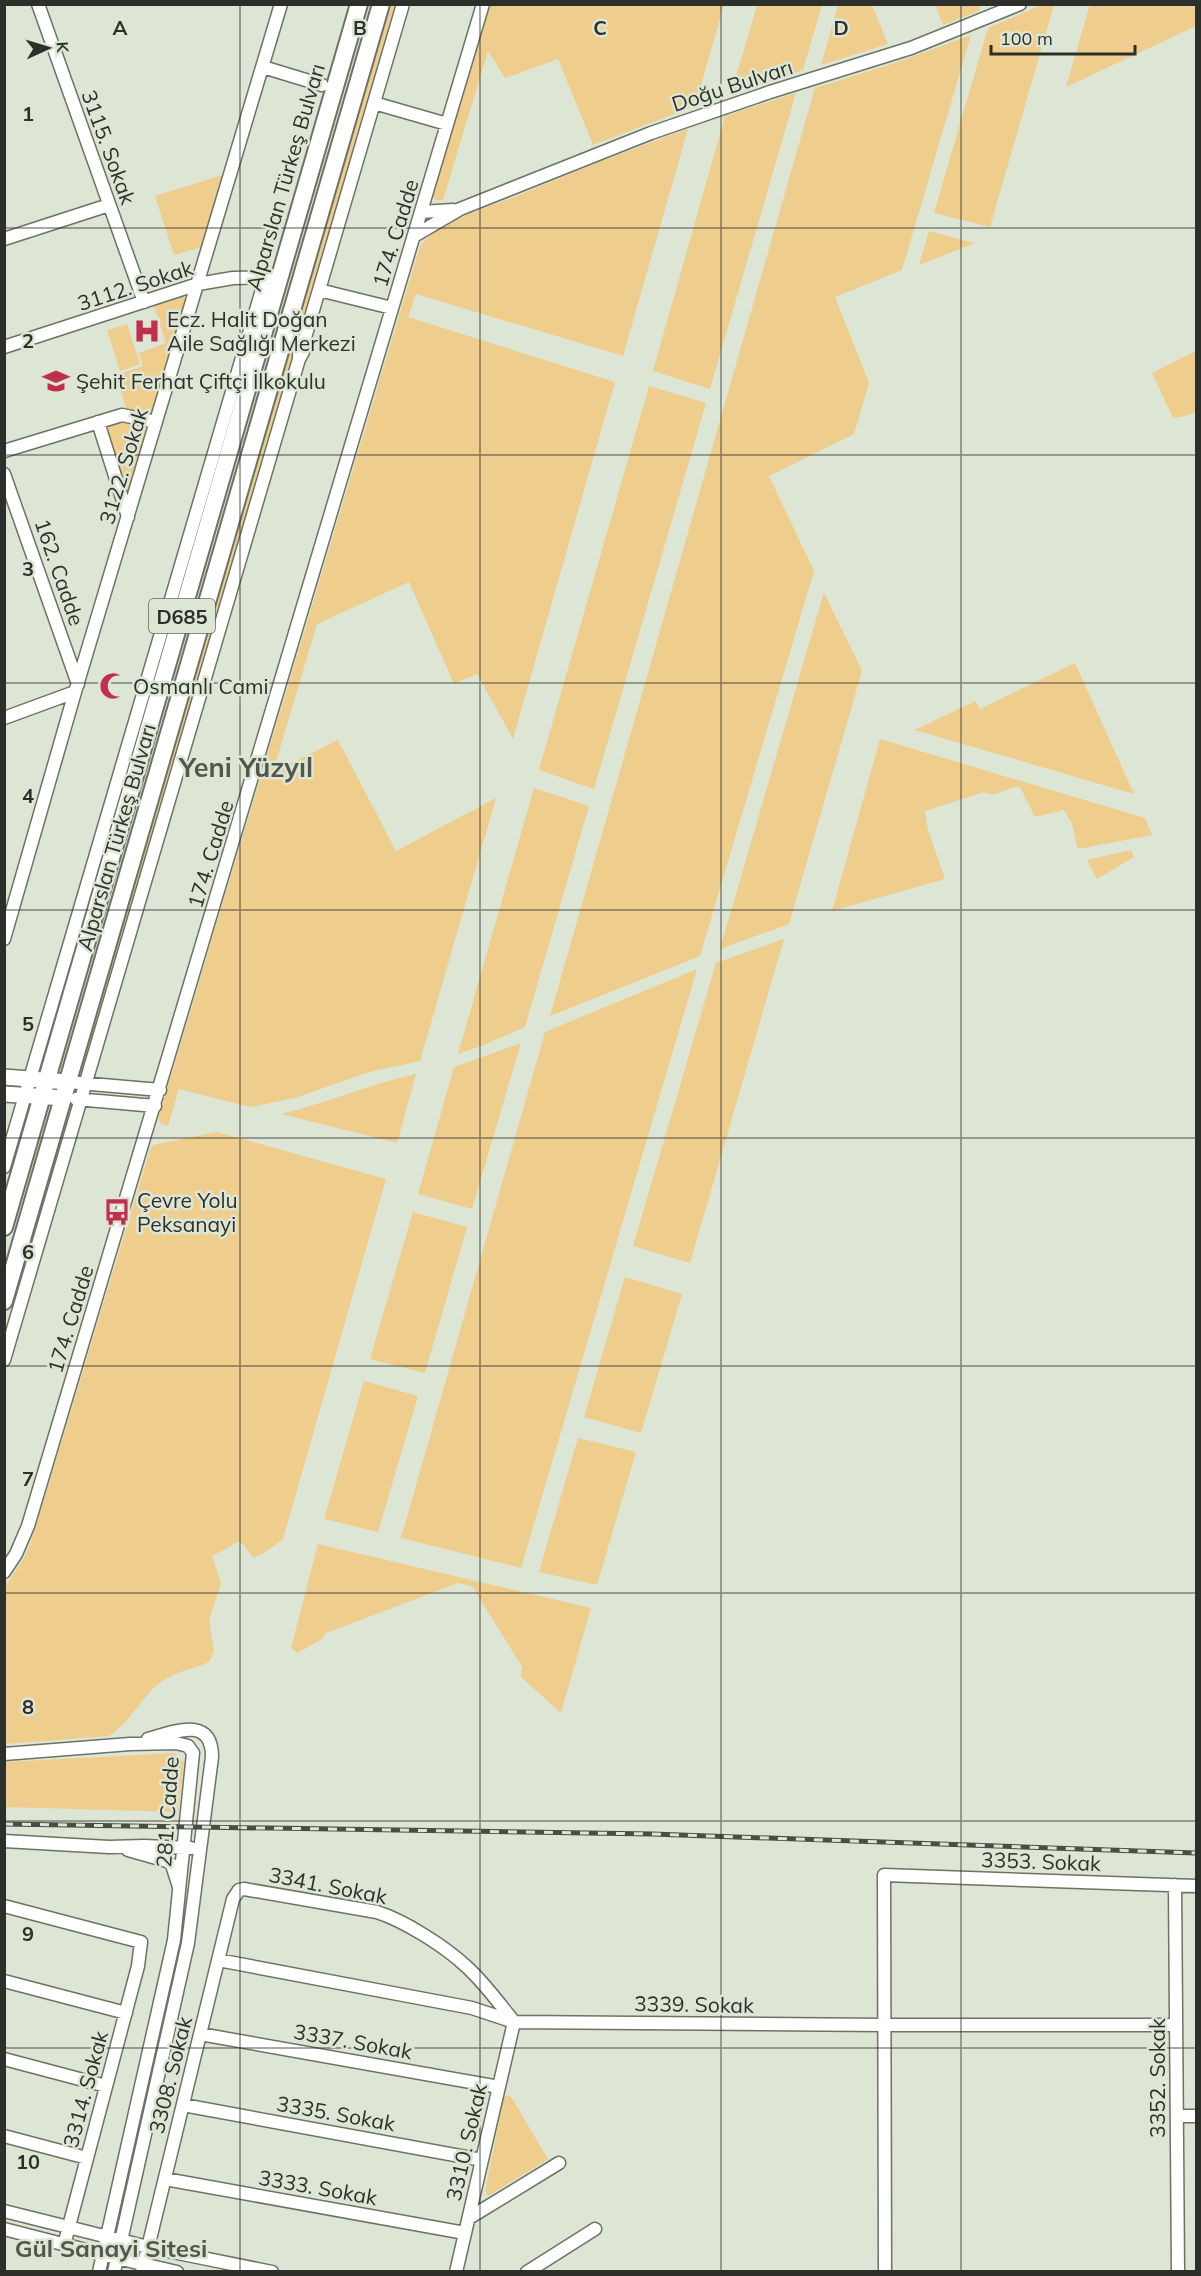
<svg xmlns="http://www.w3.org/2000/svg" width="1201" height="2276" font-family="Mulish,sans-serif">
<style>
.green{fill:#eecd8d}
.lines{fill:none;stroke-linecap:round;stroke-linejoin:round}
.minor-casing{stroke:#6b7364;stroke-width:15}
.major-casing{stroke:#6b7364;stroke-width:18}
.highway-casing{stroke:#6b7364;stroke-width:20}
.minor{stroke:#fff;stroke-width:12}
.major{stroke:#fff;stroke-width:15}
.highway{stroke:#fff;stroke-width:16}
.rail-casing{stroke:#494d45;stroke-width:5}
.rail{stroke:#dde6d4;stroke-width:3;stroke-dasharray:9;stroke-linecap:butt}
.grid{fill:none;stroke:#2d302a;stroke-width:1.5;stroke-opacity:0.55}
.labels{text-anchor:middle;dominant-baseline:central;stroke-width:5;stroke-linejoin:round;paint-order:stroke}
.shield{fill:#dde6d4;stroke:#62675d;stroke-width:1.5}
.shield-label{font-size:20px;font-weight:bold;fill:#2d302a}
.street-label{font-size:21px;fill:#2d302a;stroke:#dde6d4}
.poi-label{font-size:21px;fill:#2d302a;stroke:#dde6d4;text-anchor:start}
.quarter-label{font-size:24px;font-weight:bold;fill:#51584a;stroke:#dde6d4}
.district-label{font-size:27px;font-weight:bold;fill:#51584a;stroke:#dde6d4}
.grid-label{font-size:20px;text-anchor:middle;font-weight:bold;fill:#2d302a;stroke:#dde6d4;stroke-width:5;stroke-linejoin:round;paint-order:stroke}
</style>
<rect width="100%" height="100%" fill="#dde6d4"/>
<!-- green -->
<path class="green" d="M1044,4L1054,5L990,227L934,213L988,28Z
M1090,4L1196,5V26L1066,87Z
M390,5H395L84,1074L79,1073Z
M490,5V4L724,5L695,106L593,145L558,59L505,78L488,51L443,200H436L432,196Z
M757,5H822L803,70L731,94Z
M838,5H872L888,44L821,65Z
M935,5H980L979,11L943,25Z
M971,35L902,270L835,297L869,383L854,434L769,476L814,571L700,956L550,1016L815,88L895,63Z
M796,93L710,389L653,371L725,116Z
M688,129L623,356L416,294L408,317L615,382L513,739L477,674L454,684L409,582L317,624L273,772L338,740L396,851L496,798L420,1061L369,1072L295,1098L250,1107L179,1089L168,1126L160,1123L158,1119L420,246C443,219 485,209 517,196C574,172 630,149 688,129Z
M226,174L205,246L174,255L155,196Z
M929,231L975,243L919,265Z
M183,296L186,300L151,415L126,409L116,375L143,366L139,353L166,343L154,306Z
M127,324L140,364L120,371L107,330Z
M1196,351V412L1185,416L1173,418L1152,373Z
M649,386L706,403L594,789L539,770Z
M124,422L148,428L129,494L125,495L104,427Z
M824,592C836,619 850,644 862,671L789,924L720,949Z
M1075,663L1134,794L915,730L975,701L980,709Z
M880,739L1145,818L1152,835L1078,849L1072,824L1064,810L1035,817L1020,787H1015L992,795L984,792L925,811L928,830L945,879L832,911Z
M534,788L589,806L525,1027L484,1045L458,1054Z
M1131,850L1134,857L1097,879L1087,860Z
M784,939L690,1263L633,1246L716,963Z
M697,969L521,1568L401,1538L545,1032Z
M521,1043L472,1209L418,1194L454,1067Z
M416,1074L397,1143L281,1114C327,1103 369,1084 416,1074Z
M67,1116L71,1117L5,1345V1330Z
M217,1132L386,1179L283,1539L264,1553L253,1558L243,1544L238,1542L212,1556L221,1583L209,1620L214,1651L209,1662C194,1669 175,1671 161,1682C141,1697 131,1722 109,1736L5,1744V1587L24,1558L31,1542L150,1150L153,1145Z
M413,1212L467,1227L425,1373L370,1359Z
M625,1277L682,1294L641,1433L584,1417Z
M364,1381L418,1396L378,1532L324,1519Z
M578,1438L636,1452L597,1585L539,1572Z
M318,1544L591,1608L561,1713L521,1677L522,1667L472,1586L458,1583L326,1633L322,1639L297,1653L291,1648Z
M174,1753L184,1762L178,1812L5,1807V1762Z
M510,2095L548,2159L488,2196L485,2191L504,2096Z"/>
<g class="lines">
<defs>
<path id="minor" d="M38,4L144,302
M263,67L322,85
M374,103L447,124
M421,212L453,210
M414,236L460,209L651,133L770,92L911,48L1020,4
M4,239L109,205
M319,290L392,308
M304,341L403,4
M4,347L198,284L233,278L272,277
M98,422L128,517
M4,451L122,415L156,422
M4,474L78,684
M4,718L75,692
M4,939L75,692L281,4
M68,1082L160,1090
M76,1099L155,1106
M4,1167L266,276
M4,1360L299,359L303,352L304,341L299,348V359
M4,1572L16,1554L28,1526L483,4
M4,1754L130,1744L176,1743L188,1746L193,1753L174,1940L99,2272
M4,1841L109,1847L144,1846L191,1848
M128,1850L167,1861L172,1865L179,1887
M1175,1885L1178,2272
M4,1906L141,1942L138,1966L64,2245
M218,1960L472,2008L514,2022L884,2025H1176
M4,1981L126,2013
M200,2034L499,2087
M4,2059L106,2086
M183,2105L482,2160
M1177,2116H1196
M4,2136L87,2158
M165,2179L465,2233
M4,2211L148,2247L272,2272
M469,2218L559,2163
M4,2229L117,2258L177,2272
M114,2272L188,1943L212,1757C212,1715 173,1732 148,1739
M142,2272L233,1899L239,1890L244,1889L377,1912C405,1921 446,1947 468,1968C485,1984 500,2004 514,2022L456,2272
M527,2272L595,2229
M885,2272L884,1875L1196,1886"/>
<path id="major" d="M4,1077L68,1082
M4,1094L64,1098"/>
<path id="highway" d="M4,1227L359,4
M4,1301L381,4"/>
</defs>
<!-- minor casing -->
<use href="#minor" class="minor-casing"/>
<!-- major casing -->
<use href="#major" class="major-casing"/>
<!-- highway casing -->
<use href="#highway" class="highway-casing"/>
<!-- minor -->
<use href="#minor" class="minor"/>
<!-- major -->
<use href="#major" class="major"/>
<!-- highway -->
<use href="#highway" class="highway"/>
<defs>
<path id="rail" d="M4,1824L652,1834L1196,1853"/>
</defs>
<!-- rail casing -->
<use href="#rail" class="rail-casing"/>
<!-- rail -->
<use href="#rail" class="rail"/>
</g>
<!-- grid -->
<path class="grid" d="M240,4V2272M480,4V2272M721,4V2272M961,4V2272M4,228H1196M4,455H1196M4,683H1196M4,910H1196M4,1138H1196M4,1366H1196M4,1593H1196M4,1821H1196M4,2048H1196"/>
<!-- icons -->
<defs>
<symbol id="hospital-bare" viewBox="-9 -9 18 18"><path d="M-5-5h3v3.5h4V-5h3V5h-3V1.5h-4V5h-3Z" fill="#c02f4d" stroke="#dde6d4" stroke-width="2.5" paint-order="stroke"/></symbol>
<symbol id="school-bare" viewBox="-9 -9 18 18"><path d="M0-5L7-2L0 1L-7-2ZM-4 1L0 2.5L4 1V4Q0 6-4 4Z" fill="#c02f4d" stroke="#dde6d4" stroke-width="2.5" paint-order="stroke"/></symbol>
<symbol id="mosque-bare" viewBox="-9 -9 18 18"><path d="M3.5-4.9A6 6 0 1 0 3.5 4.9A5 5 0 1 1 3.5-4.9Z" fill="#c02f4d" stroke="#dde6d4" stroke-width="2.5" paint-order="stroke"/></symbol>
<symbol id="bus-bare" viewBox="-9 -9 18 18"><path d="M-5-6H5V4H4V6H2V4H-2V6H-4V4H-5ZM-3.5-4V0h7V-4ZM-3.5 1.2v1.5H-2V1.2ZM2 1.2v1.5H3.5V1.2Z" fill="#c02f4d" stroke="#dde6d4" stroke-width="2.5" paint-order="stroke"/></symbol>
</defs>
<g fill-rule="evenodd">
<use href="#hospital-bare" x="128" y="312" width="38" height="38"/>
<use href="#school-bare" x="37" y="362" width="38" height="38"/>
<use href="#mosque-bare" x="94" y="667" width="38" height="38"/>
<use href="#bus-bare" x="98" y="1193" width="38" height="38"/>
</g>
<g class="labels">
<!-- shield labels -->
<rect class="shield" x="149" y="599" width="66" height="34" rx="4.5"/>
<g class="shield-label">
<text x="182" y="616">D685</text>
</g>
<!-- street labels -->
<g class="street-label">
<text transform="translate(732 85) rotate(-18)">Doğu Bulvarı</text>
<text transform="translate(109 147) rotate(70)">3115. Sokak</text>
<text transform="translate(285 177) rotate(-74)">Alparslan Türkeş Bulvarı</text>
<text transform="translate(395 233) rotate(-73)">174. Cadde</text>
<text transform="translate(135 285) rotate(-18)">3112. Sokak</text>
<text transform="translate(123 466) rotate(-73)">3122. Sokak</text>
<text transform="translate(60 572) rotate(71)">162. Cadde</text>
<text transform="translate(116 837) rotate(-74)">Alparslan Türkeş Bulvarı</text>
<text transform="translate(210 854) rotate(-73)">174. Cadde</text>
<text transform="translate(70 1319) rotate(-73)">174. Cadde</text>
<text transform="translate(167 1812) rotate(-86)">281. Cadde</text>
<text transform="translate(1041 1861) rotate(2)">3353. Sokak</text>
<text transform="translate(328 1885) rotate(11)">3341. Sokak</text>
<text transform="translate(694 2004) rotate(1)">3339. Sokak</text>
<text transform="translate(353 2041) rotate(10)">3337. Sokak</text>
<text transform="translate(170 2075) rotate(-76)">3308. Sokak</text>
<text transform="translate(1157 2078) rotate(-90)">3352. Sokak</text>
<text transform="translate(85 2089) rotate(-75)">3314. Sokak</text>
<text transform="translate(336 2113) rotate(10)">3335. Sokak</text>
<text transform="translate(466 2142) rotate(-77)">3310. Sokak</text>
<text transform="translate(318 2187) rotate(10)">3333. Sokak</text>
</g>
<!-- poi labels -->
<g class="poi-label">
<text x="167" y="319">Ecz. Halit Doğan<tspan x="167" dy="24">Aile Sağlığı Merkezi</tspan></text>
<text x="76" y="381">Şehit Ferhat Çiftçi İlkokulu</text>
<text x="133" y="686">Osmanlı Cami</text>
<text x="137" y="1200">Çevre Yolu<tspan x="137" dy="24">Peksanayi</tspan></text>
</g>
<!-- quarter labels -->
<g class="quarter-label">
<text x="111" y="2248">Gül Sanayi Sitesi</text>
</g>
<!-- district labels -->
<g class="district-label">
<text x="246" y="767">Yeni Yüzyıl</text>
</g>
</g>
<g class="grid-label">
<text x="120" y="35">A</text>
<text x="360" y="35">B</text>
<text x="600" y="35">C</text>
<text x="841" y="35">D</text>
<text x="28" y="121">1</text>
<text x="28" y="348">2</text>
<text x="28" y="576">3</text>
<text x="28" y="803">4</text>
<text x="28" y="1031">5</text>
<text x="28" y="1259">6</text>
<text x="28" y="1486">7</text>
<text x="28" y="1714">8</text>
<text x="28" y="1941">9</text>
<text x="28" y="2169">10</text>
</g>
<!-- border -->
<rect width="1201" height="2276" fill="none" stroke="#2d302a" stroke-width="12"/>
<!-- north arrow -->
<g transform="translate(48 48) rotate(86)" stroke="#dde6d4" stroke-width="4.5" paint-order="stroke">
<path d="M0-4.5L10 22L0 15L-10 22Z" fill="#2d302a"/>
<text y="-9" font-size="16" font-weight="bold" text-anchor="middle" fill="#2d302a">K</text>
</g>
<!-- scale -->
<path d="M991 45v9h144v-9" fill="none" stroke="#2d302a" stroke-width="3"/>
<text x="1000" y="45" font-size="18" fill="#2d302a" stroke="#dde6d4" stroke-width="4.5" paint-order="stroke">100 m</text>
</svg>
